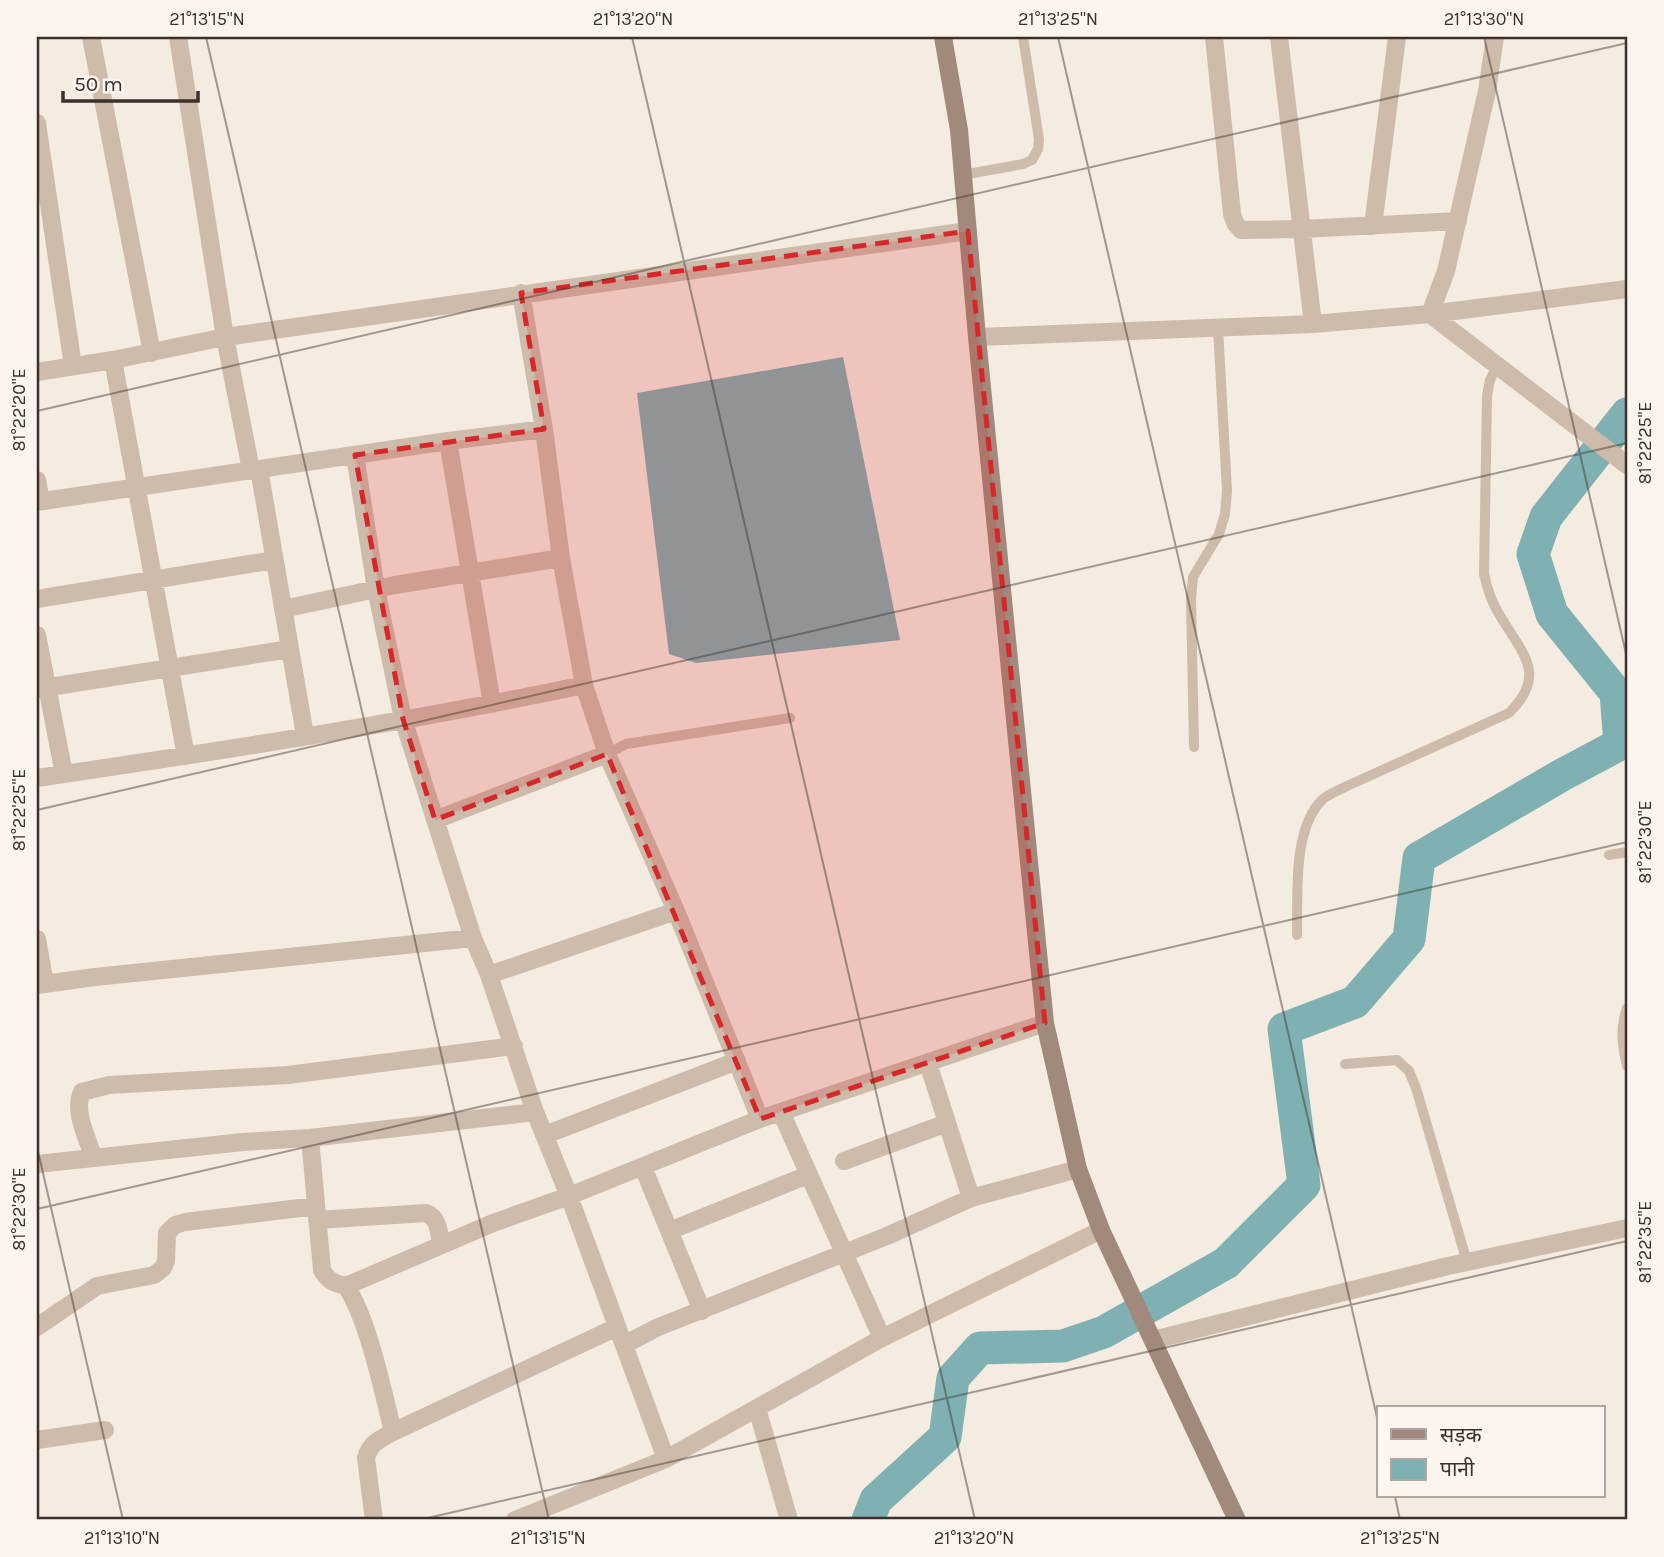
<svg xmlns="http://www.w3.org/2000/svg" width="1664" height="1557" font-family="Karla,'Noto Sans Devanagari',sans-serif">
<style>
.water{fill:#7fb0b2}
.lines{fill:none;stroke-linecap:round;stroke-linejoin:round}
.river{stroke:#7fb0b2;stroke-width:33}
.lane{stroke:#cdbbac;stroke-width:10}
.street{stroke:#cdbbac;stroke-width:18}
.secondary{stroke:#a18a7d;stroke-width:18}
.marked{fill:#d62828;fill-opacity:0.2;stroke:#d62828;stroke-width:5;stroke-dasharray:14 9;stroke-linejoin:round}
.ticks{fill:none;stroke:#3b302b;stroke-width:2;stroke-opacity:0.45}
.neatline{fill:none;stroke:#3b302b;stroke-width:2.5}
.ticks-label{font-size:18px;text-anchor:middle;fill:#3b302b}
</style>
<rect width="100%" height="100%" fill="#f4ebe1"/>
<!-- water -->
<path class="water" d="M843,357L900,640L696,663L669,654L637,393Z"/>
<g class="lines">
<!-- river -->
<path class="river" d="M868,1520L876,1500L945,1437L953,1378L980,1348L1063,1346L1104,1332L1226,1263L1304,1185L1284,1029L1355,1002L1409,939L1419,858L1562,775L1620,744L1616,693L1552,614L1533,554L1546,517L1627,414"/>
<!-- lane -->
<path class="lane" d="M963,175L1023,164L1032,160L1038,149L1039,139L1023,37
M1194,747L1191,599L1193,577L1219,534L1225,514L1227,491L1218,328
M607,754L626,744L790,718
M1609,855L1627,852
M1297,935C1298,896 1292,828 1323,799C1329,794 1339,790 1347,786L1509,713C1549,674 1521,652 1499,614C1491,601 1487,588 1484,574L1487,396L1490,380L1497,366
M1627,1008C1620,1028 1622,1045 1627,1066
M1345,1064L1397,1060L1409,1071L1416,1088L1467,1262"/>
<!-- street -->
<path class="street" d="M91,37L152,353
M178,37L225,337L251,470
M1214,37L1232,214L1235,223L1241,230L1302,229L1458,221
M1279,37L1313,324
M1495,37L1487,91L1446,271L1430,314L1627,465
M37,123L73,366
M1373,226L1397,37
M521,293L544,429L561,558L584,685L607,754L676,911L760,1119
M977,337L1313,324L1430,314L1627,289
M113,360L186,756
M37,372L113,360L225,337L968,231
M448,441L492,704
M355,455L376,589L403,719L473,938L489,975L535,1112L569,1196L666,1459
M259,469L305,735
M37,480L41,501
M37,502L448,441L544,429
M37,599L274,560
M283,609L395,585L561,558
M37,635L64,774
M37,689L290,649
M37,778C220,751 403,723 584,685
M435,820L607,754
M37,939L45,984
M489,975L676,911
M37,985L95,977L473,938
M928,1063L971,1198
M781,1112L882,1338
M545,1135L737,1061
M310,1138L322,1270C328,1281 334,1283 346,1286C368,1319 383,1391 393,1432L617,1327
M93,1156C87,1137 73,1111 82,1092L109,1085L288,1075L514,1046
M844,1161L947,1123
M37,1164L243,1142L310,1138L535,1112
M643,1167L702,1311
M317,1220L426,1213C439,1218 439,1233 441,1245
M669,1231L808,1175
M346,1286L493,1223L569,1196L760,1119L1045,1023
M37,1327L97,1286L154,1275L163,1268L166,1261L167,1233L175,1225L185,1222L316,1206
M1153,1340L1448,1266L1627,1228
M624,1345L656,1328L887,1236L971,1198L1078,1169
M757,1408L789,1520
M37,1440L105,1430
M374,1520L366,1458C370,1443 380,1439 393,1432
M515,1520L666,1459L882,1338L1101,1230"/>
<!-- secondary -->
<path class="secondary" d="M943,37L959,130L977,337L1045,1023L1078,1169L1101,1230L1237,1520"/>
</g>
<!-- marked area -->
<path class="marked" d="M968,231L1045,1023L760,1119L607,754L435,820L403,719L355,455L544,429L521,293Z"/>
<!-- ticks -->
<path class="ticks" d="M206,37L549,1520M632,37L975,1520M1058,37L1379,1426M1484,37L1627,658M37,411L1627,43M37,810L1627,443M37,1147L123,1520M37,1209L1627,842M1395,1496L1400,1520M419,1520L1627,1241"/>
<!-- border -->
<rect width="1664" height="1557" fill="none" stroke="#fbf5ee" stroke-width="77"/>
<!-- legend -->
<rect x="1377" y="1406" width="228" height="91" fill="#fbf5ee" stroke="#aea6a0" stroke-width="2"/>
<rect x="1391" y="1429" width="35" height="10" fill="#a18a7d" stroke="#aea6a0" stroke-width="2"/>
<text x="1440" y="1442" font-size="21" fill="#3b302b">सड़क</text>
<rect x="1391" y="1459" width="35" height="21" fill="#7fb0b2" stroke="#aea6a0" stroke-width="2"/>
<text x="1440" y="1476" font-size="21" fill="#3b302b">पानी</text>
<!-- scale -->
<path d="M63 91v10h135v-10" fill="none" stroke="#3b302b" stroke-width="3.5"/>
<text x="74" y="91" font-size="21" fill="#3b302b" stroke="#fbf5ee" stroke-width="5" paint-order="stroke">50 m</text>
<rect x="38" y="38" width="1588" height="1480" class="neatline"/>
<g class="ticks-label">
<text x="207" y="25">21°13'15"N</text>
<text x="633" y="25">21°13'20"N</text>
<text x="1058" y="25">21°13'25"N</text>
<text x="1484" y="25">21°13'30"N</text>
<text transform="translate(19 410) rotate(-90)" y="6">81°22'20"E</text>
<text transform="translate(1645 443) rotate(-90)" y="6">81°22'25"E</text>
<text transform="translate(19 810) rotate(-90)" y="6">81°22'25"E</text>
<text transform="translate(1645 842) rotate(-90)" y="6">81°22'30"E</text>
<text transform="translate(19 1209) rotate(-90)" y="6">81°22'30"E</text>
<text transform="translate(1645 1242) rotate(-90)" y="6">81°22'35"E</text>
<text x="122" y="1544">21°13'10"N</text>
<text x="548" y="1544">21°13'15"N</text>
<text x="974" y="1544">21°13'20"N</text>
<text x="1400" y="1544">21°13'25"N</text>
</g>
</svg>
